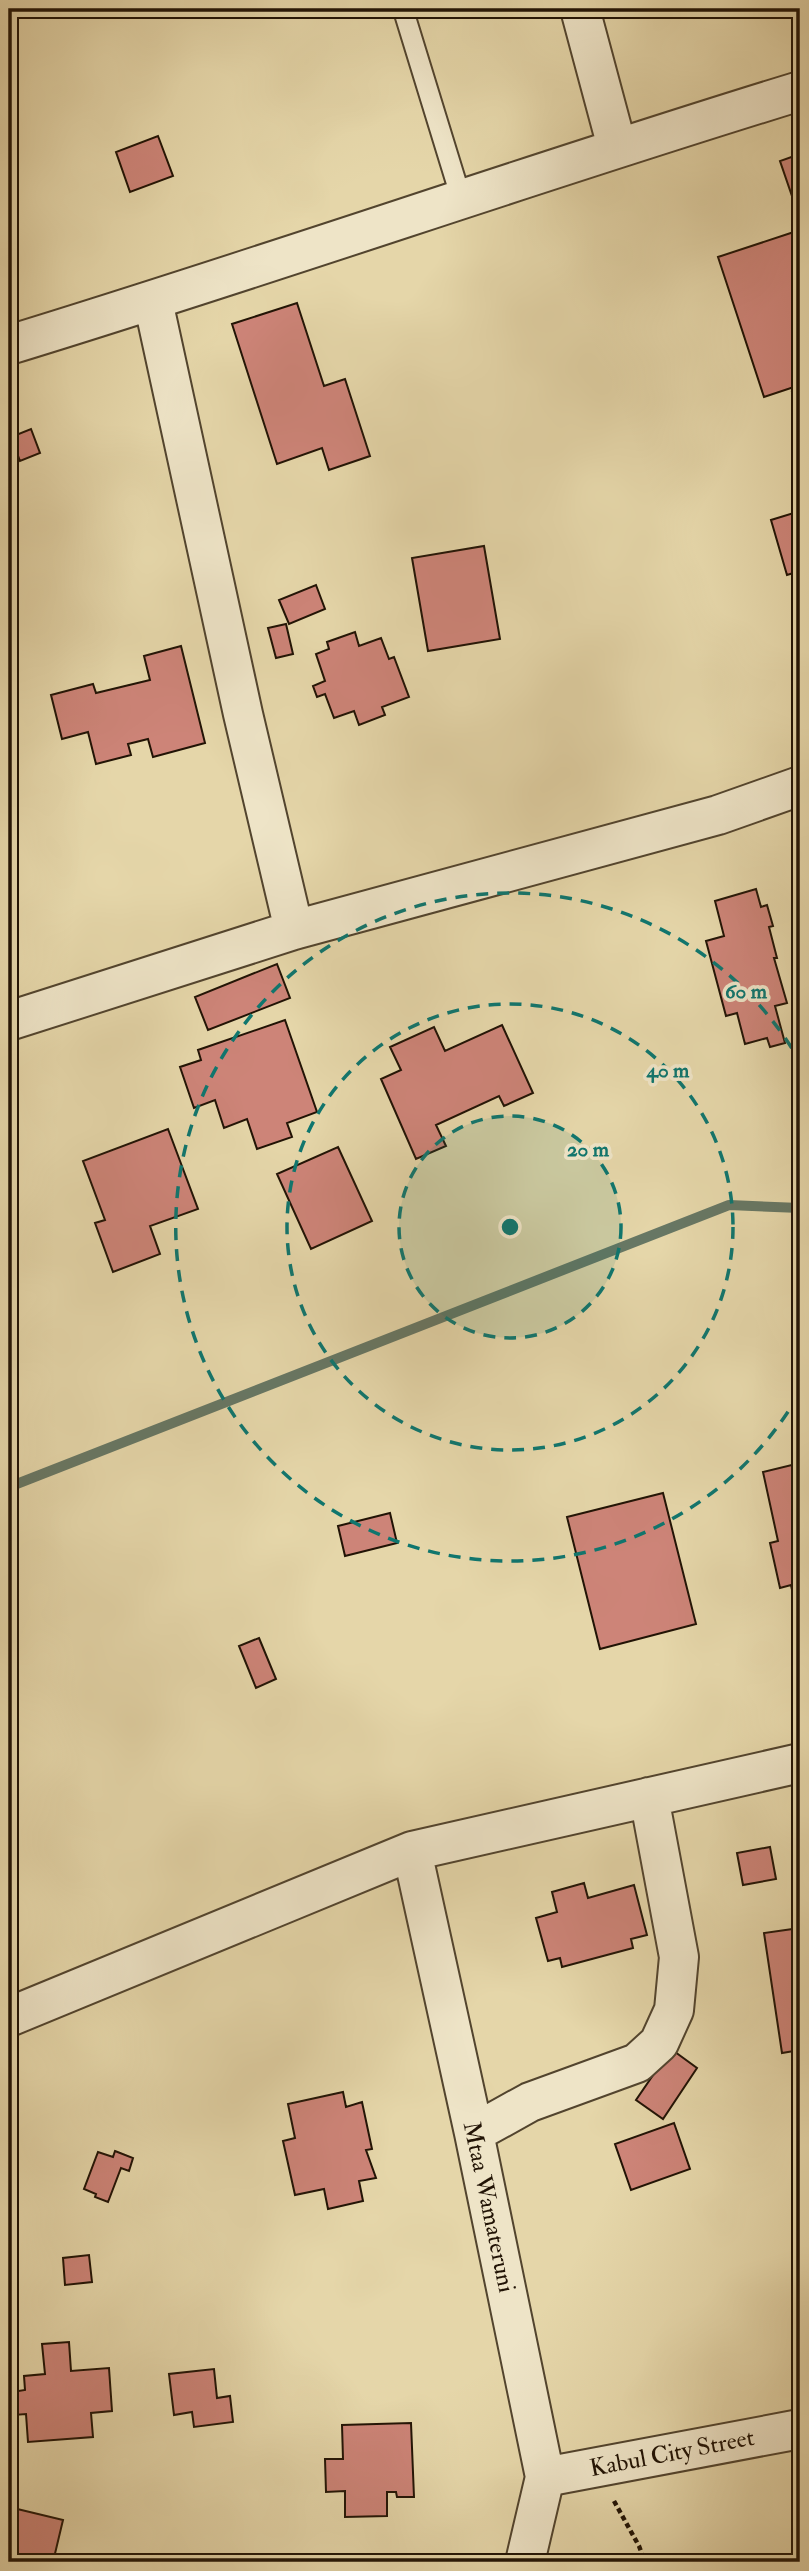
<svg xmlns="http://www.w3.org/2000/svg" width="809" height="2571" font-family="'IM FELL Double Pica',serif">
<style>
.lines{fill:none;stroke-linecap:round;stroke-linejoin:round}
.stream{stroke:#677764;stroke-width:10}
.building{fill:#cd8478;stroke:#211305;stroke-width:2}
.service-casing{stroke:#52442e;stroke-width:23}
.minor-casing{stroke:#52442e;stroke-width:42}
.path{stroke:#211305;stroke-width:4.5;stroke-dasharray:5 3.5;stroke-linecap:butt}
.service{stroke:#eee4c7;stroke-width:19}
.minor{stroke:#eee4c7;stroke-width:38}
.ring{fill:none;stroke:#0f766e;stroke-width:3.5;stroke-dasharray:12 9}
.labels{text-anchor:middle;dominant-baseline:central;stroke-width:7;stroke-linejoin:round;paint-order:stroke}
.street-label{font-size:24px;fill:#211305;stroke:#eee4c7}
.centre{fill:#0f766e;stroke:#eee4c7;stroke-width:3.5}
.ring-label{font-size:21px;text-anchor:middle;font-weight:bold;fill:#0f766e;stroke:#eee4c7;stroke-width:7;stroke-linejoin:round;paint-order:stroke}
</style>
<rect width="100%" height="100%" fill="#e5d6a9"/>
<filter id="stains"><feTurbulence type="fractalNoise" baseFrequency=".00286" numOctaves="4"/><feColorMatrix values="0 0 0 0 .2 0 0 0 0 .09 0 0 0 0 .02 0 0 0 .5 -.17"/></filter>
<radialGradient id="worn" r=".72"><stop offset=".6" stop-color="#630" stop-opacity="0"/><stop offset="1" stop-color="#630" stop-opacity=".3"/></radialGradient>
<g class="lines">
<!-- stream -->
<path class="stream" d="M9,1487L729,1205L800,1208"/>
</g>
<!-- building -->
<path class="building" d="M158,136L173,176L130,192L116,152Z
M800,154V197L793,199L780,161Z
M800,230V385L764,397L718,257Z
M297,303L324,386L345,379L370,456L329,470L322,448L277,464L232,324Z
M800,390V423L792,392Z
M31,429L40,453L20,461L11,437Z
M800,511V571L787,575L771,520Z
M484,546L500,639L428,651L412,558Z
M316,585L325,609L289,624L279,600Z
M286,624L293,654L276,658L268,628Z
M355,632L359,646L381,638L389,659L394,657L409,697L382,707L385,715L359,725L354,711L334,718L325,694L317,697L313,686L325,681L316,654L329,649L327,642Z
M181,646L205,743L153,757L148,739L128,744L131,755L96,764L88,732L62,739L51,695L93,684L96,693L150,680L144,656Z
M756,889L761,907L767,905L773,926L769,927L777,958H774L787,1003L775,1006L785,1043L770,1047L767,1038L745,1044L737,1013L726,1016L706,941L724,936L715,901Z
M277,964L290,998L208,1030L195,997Z
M285,1020L317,1112L287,1123L292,1137L257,1149L247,1119L224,1128L215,1100L194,1108L180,1067L201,1060L198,1050Z
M502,1025L533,1093L504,1106L499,1096L436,1125L446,1146L416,1159L381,1079L401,1070L390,1047L434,1027L445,1051Z
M168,1129L198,1209L150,1226L160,1254L113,1272L95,1223L105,1220L83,1161Z
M338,1147L372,1221L311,1249L277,1174Z
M800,1463V1628L791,1585L780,1588L770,1543L778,1541L763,1472Z
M663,1493L696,1624L600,1649L567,1517Z
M390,1513L397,1543L345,1556L338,1526Z
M259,1638L276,1679L256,1688L239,1646Z
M770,1847L776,1879L743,1885L737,1853Z
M584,1883L588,1898L634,1885L647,1935L631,1939L633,1948L562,1967L560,1958L548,1961L536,1918L557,1912L552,1892Z
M800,1928V2050L782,2053L764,1933Z
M671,2049L697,2068L663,2119L636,2100Z
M343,2092L346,2107L362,2102L372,2149L366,2150L376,2178L359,2181L363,2201L328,2209L324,2189L295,2195L283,2141L295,2138L288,2104Z
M674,2123L690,2169L631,2190L615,2144Z
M115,2151L133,2158L129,2171L121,2168L108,2202L95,2197L96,2194L84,2189L98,2152L113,2157Z
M89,2255L92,2282L65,2285L63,2258Z
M69,2342L71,2371L109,2368L112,2411L91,2413L93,2437L28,2442L26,2414L14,2415L12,2392L25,2390L24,2376L45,2374L42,2344Z
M214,2369L217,2398L230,2396L233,2422L194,2427L192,2412L174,2415L169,2374Z
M411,2423L414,2497H397L396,2492H387V2516L345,2517V2491L326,2492L325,2459H343L342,2425Z
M9,2507L63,2520L53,2562H9Z"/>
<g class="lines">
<defs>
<path id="service" d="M403,9L461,198"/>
<path id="minor" d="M580,9L617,147
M153,301L243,714L294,930
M9,345C274,264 535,172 800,91
M9,1021L294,930L718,815L800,786
M412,1851L474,2133L545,2477L525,2562
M9,2017L412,1851L800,1763
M474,2133L530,2102L637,2063L659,2043L674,2010L679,1957L649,1797
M545,2477L800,2429"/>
</defs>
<!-- service casing -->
<use href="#service" class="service-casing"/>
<!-- minor casing -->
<use href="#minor" class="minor-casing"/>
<!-- path -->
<path class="path" d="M614,2501L639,2546L645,2562"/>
<!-- service -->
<use href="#service" class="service"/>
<!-- minor -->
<use href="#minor" class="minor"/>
</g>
<!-- distance rings -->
<circle cx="510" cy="1227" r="111" fill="#0f766e" fill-opacity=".12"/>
<g class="ring">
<circle cx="510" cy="1227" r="111"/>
<circle cx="510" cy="1227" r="223"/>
<path d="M799 1394A334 334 0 1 1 799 1060"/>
</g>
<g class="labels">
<!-- street labels -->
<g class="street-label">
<text transform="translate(489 2207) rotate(78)">Mtaa Wamateruni</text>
<text transform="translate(672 2453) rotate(-11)">Kabul City Street</text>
</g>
</g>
<circle cx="510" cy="1227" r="10" class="centre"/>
<g class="ring-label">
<text x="746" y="998">60 m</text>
<text x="668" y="1077">40 m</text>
<text x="588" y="1156">20 m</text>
</g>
<!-- margin -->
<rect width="809" height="2571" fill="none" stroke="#e5d6a9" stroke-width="35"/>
<rect x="10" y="10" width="788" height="2550" fill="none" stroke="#211305" stroke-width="3.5"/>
<rect x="18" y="18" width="774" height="2536" fill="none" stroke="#211305" stroke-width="2"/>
<rect width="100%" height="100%" filter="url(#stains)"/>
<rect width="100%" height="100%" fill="url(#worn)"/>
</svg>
